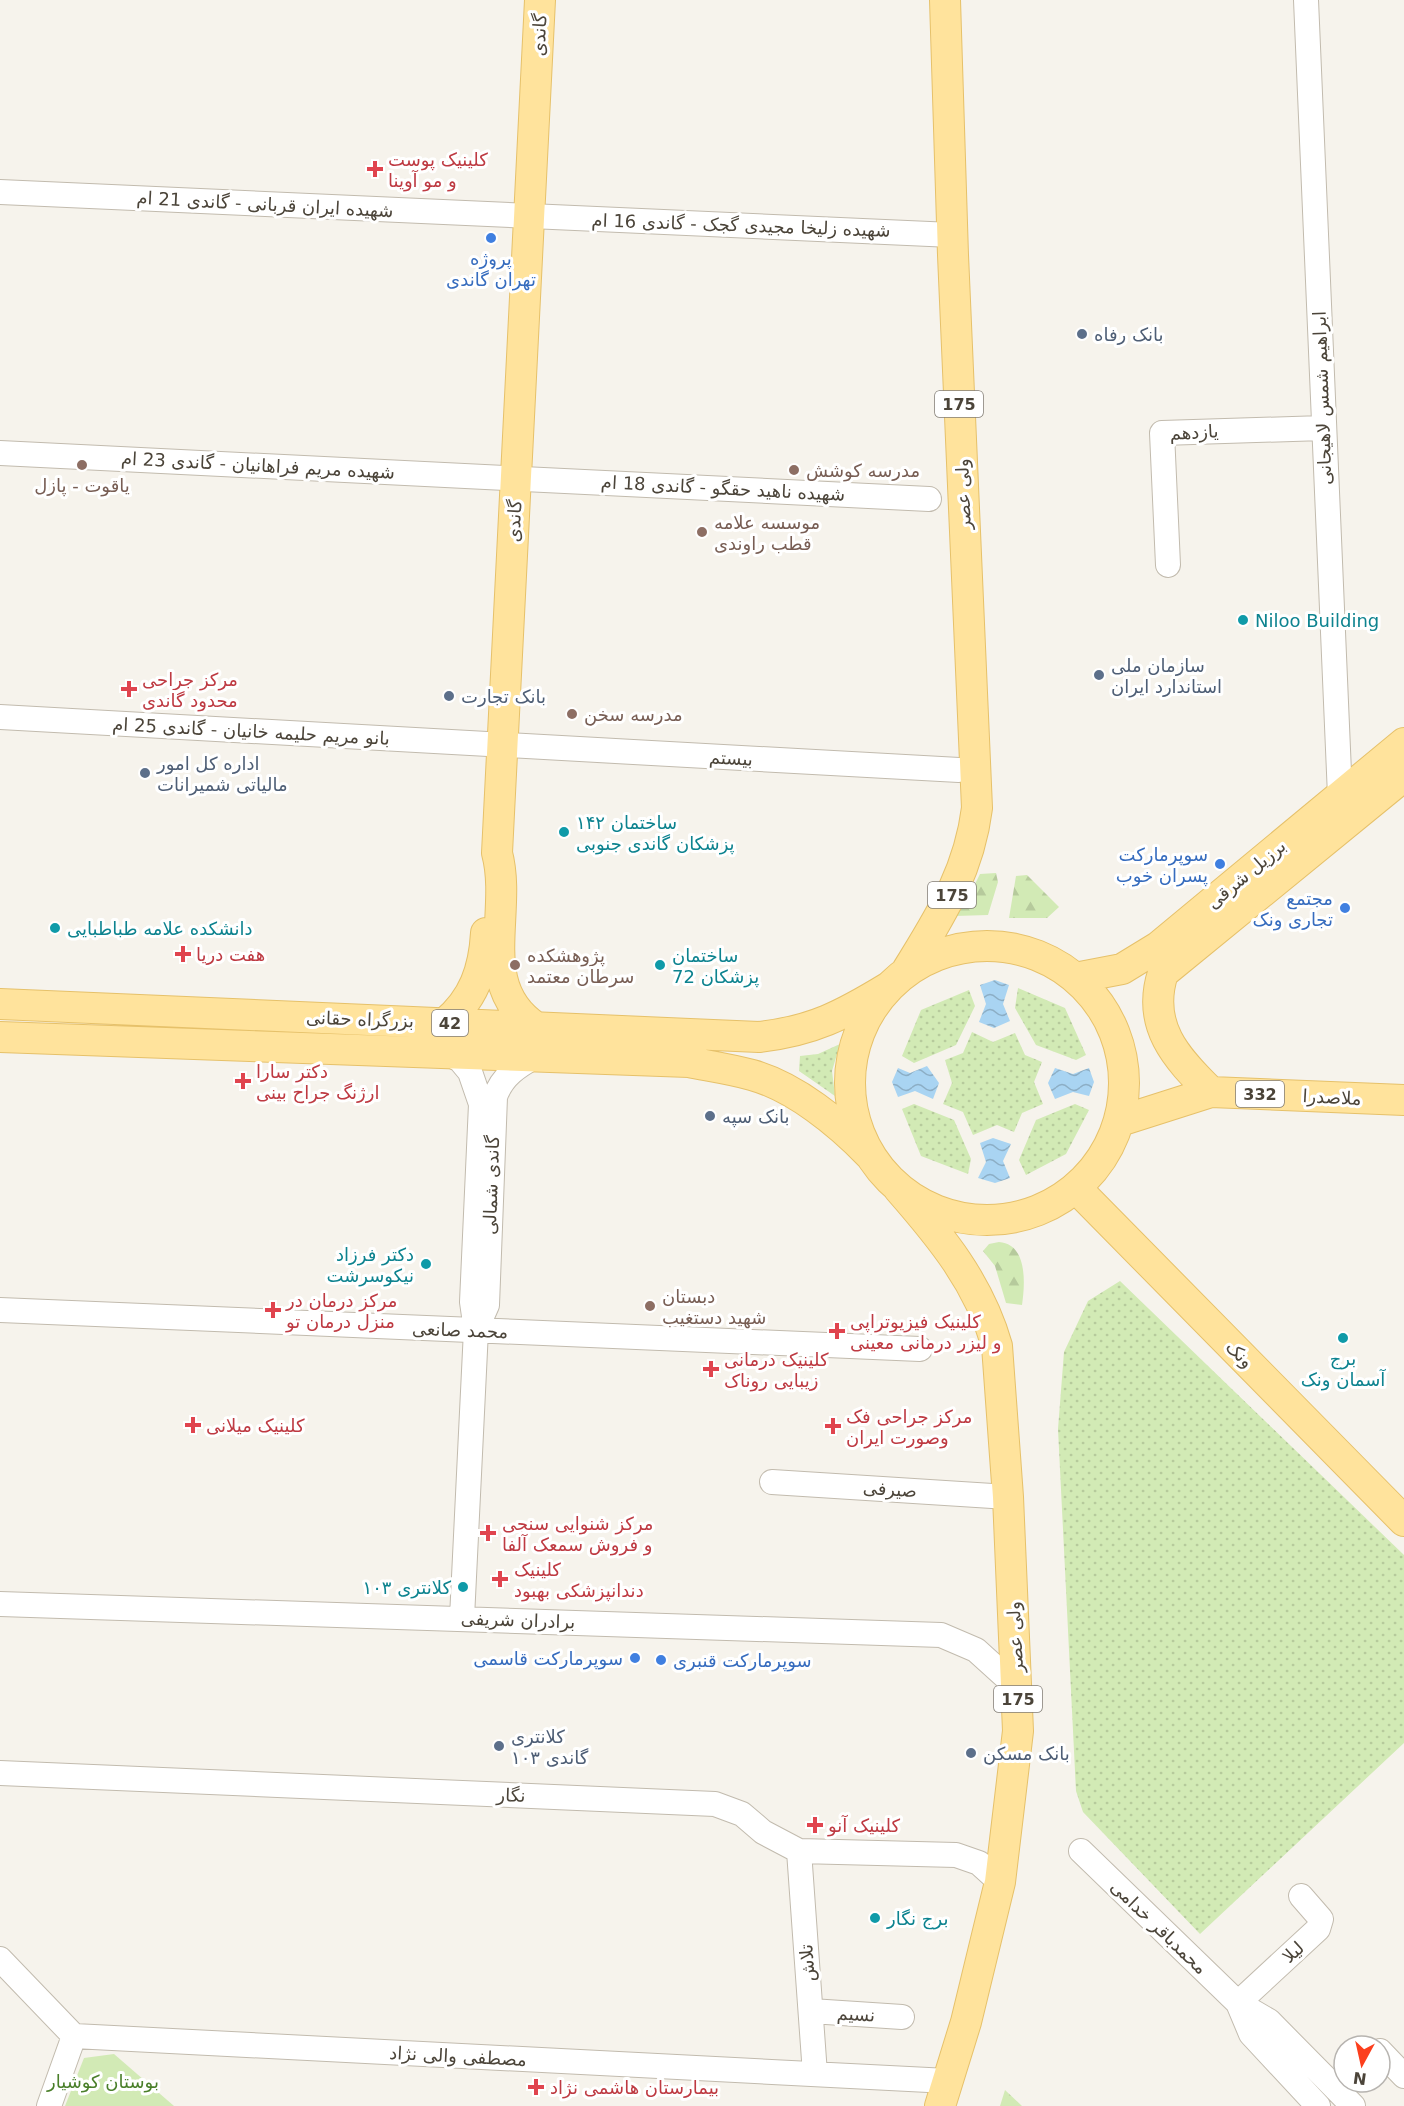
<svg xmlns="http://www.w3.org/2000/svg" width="1404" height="2106" font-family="'DejaVu Sans',Cairo,sans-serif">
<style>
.grass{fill:url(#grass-dots)}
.forest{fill:url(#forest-firs)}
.park{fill:#d2eab5}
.water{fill:url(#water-waves)}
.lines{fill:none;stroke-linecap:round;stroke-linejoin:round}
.minor-casing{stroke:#c2bbae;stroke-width:26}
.major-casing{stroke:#e6c16a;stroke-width:32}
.minor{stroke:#fff;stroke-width:24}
.major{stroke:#ffe39c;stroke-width:30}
.health-dot{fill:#e0444e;stroke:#fff;stroke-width:2}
.shop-dot{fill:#3f7fe0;stroke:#fff;stroke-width:2}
.service-dot{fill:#5c6f8a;stroke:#fff;stroke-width:2}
.education-dot{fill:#8d6e63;stroke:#fff;stroke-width:2}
.culture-dot{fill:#0f9aa8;stroke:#fff;stroke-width:2}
.labels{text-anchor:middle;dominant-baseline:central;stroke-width:6;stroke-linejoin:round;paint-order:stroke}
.shield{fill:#fff;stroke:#817c74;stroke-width:1.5}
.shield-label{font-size:16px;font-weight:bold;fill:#4b4439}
.street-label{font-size:18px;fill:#4b4439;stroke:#fff}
.health-label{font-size:18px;fill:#be3a42;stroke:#fff;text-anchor:start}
.shop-label{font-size:18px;fill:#366cbe;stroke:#fff;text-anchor:end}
.service-label{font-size:18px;fill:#4e5e75;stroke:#fff;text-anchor:start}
.education-label{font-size:18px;fill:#785e54;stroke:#fff;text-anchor:start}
.culture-label{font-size:18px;fill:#0d838f;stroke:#fff;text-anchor:start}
.park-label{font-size:18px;fill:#4a7f2a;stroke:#fff}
</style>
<defs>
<pattern id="grass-dots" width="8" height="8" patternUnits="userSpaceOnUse" patternTransform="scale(1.5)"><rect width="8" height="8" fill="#d2eab5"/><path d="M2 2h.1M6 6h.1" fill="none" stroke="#b6ca9c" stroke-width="1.8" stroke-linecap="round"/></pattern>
<pattern id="forest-firs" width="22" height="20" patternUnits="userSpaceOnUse" patternTransform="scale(1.5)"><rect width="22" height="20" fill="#d2eab5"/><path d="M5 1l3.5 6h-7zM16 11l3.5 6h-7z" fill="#b6ca9c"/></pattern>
<pattern id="water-waves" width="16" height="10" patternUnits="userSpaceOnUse" patternTransform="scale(1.5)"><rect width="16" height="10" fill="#a9d4f2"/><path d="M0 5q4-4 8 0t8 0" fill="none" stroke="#8caec5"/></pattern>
</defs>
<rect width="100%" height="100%" fill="#f6f3ec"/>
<!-- grass -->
<path class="grass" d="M1018,988L1065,1008L1086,1055L1076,1060L1036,1045L1015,1008Z
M969,990L975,1006L956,1045L914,1063L902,1056L921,1010Z
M972,1032L993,1042L1015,1033L1025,1055L1042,1062L1034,1082L1043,1104L1022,1113L1014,1132L997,1125L973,1135L963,1112L943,1104L952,1083L945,1060L963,1053Z
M840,1044L832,1071L835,1096L799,1071L800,1056L818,1054Z
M914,1104L954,1120L971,1159L968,1174L921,1156L902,1109Z
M1075,1104L1089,1110L1066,1154L1026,1175L1019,1160L1036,1120Z
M1120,1281L1404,1555V1743L1200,1934L1083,1812L1076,1791L1058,1429L1064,1352L1088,1301Z"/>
<!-- forest -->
<path class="forest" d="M996,873L998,882L988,915L955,916L967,900L980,874Z
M1027,875L1059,907L1047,918H1009L1016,876Z
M999,1242C1028,1244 1025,1285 1022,1305L1006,1303L995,1266L983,1251L989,1244Z
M1005,2090L1022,2106H1000Z"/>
<!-- park -->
<path class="park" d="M114,2054L174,2106H65L84,2058Z"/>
<!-- water -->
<path class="water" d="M995,980L1009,985L1003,1004L1010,1021L994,1028L979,1022L986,1004L980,985Z
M927,1066L939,1083L933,1099L915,1091L898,1097L892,1082L898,1068L910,1073Z
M1055,1068L1073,1074L1089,1068L1094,1082L1089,1096L1073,1092L1055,1099L1048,1083Z
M993,1138L1011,1144L1003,1161L1010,1178L995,1183L978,1178L986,1162L980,1143Z"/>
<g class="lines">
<defs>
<path id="minor" d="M1306,0L1340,796
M0,192L952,235
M0,453L929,499
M1168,565L1162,433L1323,428
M0,717L959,770
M445,1052L460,1060L470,1072L481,1104L472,1302L476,1330L487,1305L495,1097C502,1076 518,1066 536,1056
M0,1310L920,1349
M772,1482L1008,1497
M0,1604L941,1635L976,1650L1018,1688
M462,1618L476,1330
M0,1773L715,1804L742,1814L763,1832L799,1851L956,1855L979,1863L1000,1882
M799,1851L815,2074
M1081,1851L1238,2003L1269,2021L1353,2106
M0,1959L74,2036L948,2081
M1238,2003L1318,1929L1321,1919L1301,1896
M1238,2003L1251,2034L1318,2106
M811,2011L902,2017
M1380,2051L1404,2076
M49,2106L74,2036"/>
<path id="major" d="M850 1083a137 137 0 1 1 274 0a137 137 0 1 1-274 0Z
M906,972C939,918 969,873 977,808L953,255L945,0
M1075,978L1122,969L1158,947L1404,743
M0,1004L759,1037C813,1031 843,1015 889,987
M445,1023C474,999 484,969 486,933
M536,1027C474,986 513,913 497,853L540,0
M0,1037L689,1062C709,1066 731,1069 752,1075C795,1087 839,1123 870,1155
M1211,1092C1176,1058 1146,1025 1163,973L1404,776
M1120,1121L1211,1092L1404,1100
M1076,1188L1404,1521
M899,1189C941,1237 979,1283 997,1346L1008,1497L1018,1731L1000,1882L966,2022L940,2106"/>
</defs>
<!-- minor casing -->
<use href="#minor" class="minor-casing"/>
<!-- major casing -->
<use href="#major" class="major-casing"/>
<!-- minor -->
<use href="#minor" class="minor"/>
<!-- major -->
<use href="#major" class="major"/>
</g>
<!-- markers -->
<g class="health-dot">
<path d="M372 160h6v6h6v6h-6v6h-6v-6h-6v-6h6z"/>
<path d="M126 680h6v6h6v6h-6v6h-6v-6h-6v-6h6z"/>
<path d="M180 945h6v6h6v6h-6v6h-6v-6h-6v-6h6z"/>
<path d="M240 1072h6v6h6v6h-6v6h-6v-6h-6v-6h6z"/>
<path d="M270 1301h6v6h6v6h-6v6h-6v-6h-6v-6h6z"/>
<path d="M834 1322h6v6h6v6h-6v6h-6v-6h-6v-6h6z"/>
<path d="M708 1360h6v6h6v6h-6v6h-6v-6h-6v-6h6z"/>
<path d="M190 1416h6v6h6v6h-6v6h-6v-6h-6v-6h6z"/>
<path d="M830 1417h6v6h6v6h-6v6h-6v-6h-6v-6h6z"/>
<path d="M485 1524h6v6h6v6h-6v6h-6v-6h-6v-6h6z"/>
<path d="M497 1570h6v6h6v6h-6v6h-6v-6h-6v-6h6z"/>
<path d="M812 1816h6v6h6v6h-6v6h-6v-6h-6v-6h6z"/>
<path d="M533 2078h6v6h6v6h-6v6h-6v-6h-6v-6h6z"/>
</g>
<g class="shop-dot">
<circle cx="491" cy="238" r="6"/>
<circle cx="1220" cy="864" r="6"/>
<circle cx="1345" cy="908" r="6"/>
<circle cx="635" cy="1658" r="6"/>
<circle cx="661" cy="1660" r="6"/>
</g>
<g class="service-dot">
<circle cx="1082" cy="334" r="6"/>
<circle cx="1099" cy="675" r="6"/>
<circle cx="449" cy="696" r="6"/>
<circle cx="145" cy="773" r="6"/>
<circle cx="710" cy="1116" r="6"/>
<circle cx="499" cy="1746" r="6"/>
<circle cx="971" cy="1753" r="6"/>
</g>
<g class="education-dot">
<circle cx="82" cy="465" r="6"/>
<circle cx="794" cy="470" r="6"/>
<circle cx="702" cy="532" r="6"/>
<circle cx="572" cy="714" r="6"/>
<circle cx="515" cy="965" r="6"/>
<circle cx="650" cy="1306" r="6"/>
</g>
<g class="culture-dot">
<circle cx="1243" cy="620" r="6"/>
<circle cx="564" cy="832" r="6"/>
<circle cx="55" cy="928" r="6"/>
<circle cx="660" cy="965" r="6"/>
<circle cx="426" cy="1264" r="6"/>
<circle cx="1343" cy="1338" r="6"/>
<circle cx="463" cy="1587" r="6"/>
<circle cx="875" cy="1918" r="6"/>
</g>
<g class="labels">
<!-- shield labels -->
<g class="shield">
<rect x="935" y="391" width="48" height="26" rx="4.5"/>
<rect x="928" y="882" width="48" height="26" rx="4.5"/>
<rect x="432" y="1010" width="36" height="26" rx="4.5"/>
<rect x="1236" y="1081" width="48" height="26" rx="4.5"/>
<rect x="994" y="1686" width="48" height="26" rx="4.5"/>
</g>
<g class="shield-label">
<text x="959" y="404">175</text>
<text x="952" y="895">175</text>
<text x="450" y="1023">42</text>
<text x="1260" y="1094">332</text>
<text x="1018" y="1699">175</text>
</g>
<!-- street labels -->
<g class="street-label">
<text transform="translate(539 35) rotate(-87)">گاندی</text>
<text transform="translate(265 204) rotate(3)">شهیده ایران قربانی - گاندی 21 ام</text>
<text transform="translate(741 225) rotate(2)">شهیده زلیخا مجیدی گجک - گاندی 16 ام</text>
<text transform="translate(1322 398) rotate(-92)">ابراهیم شمس لاهیجانی</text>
<text transform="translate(1194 432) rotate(-3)">یازدهم</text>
<text transform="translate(258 465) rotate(3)">شهیده مریم فراهانیان - گاندی 23 ام</text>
<text transform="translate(723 488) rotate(3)">شهیده ناهید حقگو - گاندی 18 ام</text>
<text transform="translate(963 494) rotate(-92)">ولی عصر</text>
<text transform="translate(514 521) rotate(-87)">گاندی</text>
<text transform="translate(251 731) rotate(3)">بانو مریم حلیمه خانیان - گاندی 25 ام</text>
<text transform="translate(731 758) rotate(3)">بیستم</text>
<text transform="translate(1246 874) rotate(-40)">برزیل شرقی</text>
<text transform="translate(360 1019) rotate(2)">بزرگراه حقانی</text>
<text transform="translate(1332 1097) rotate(3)">ملاصدرا</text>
<text transform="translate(491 1185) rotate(-88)">گاندی شمالی</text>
<text transform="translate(460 1330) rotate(2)">محمد صانعی</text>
<text transform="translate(1240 1354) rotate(45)">ونک</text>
<text transform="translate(890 1489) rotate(4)">صیرفی</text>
<text transform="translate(518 1620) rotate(2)">برادران شریفی</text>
<text transform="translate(1015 1637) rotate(-93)">ولی عصر</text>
<text transform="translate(511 1795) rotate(2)">نگار</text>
<text transform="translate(1159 1927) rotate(44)">محمدباقر خدامی</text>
<text transform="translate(1293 1952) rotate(-42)">لیلا</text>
<text transform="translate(807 1963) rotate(-94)">تلاش</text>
<text transform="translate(856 2014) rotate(3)">نسیم</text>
<text transform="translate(458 2056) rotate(3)">مصطفی والی نژاد</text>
</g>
<!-- health labels -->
<g class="health-label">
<text x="388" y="159">کلینیک پوست<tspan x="388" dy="21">و مو آوینا</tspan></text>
<text x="142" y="679">مرکز جراحی<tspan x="142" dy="21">محدود گاندی</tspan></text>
<text x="196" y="954">هفت دریا</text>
<text x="256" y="1071">دکتر سارا<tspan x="256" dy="21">ارژنگ جراح بینی</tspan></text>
<text x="286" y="1300">مرکز درمان در<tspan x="286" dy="21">منزل درمان تو</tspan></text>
<text x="850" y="1321">کلینیک فیزیوتراپی<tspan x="850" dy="21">و لیزر درمانی معینی</tspan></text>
<text x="724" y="1359">کلینیک درمانی<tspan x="724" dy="21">زیبایی روناک</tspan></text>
<text x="846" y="1416">مرکز جراحی فک<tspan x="846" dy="21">وصورت ایران</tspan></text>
<text x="206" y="1425">کلینیک میلانی</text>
<text x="502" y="1523">مرکز شنوایی سنجی<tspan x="502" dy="21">و فروش سمعک آلفا</tspan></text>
<text x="514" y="1569">کلینیک<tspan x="514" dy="21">دندانپزشکی بهبود</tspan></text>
<text x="828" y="1825">کلینیک آنو</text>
<text x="550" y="2087">بیمارستان هاشمی نژاد</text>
</g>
<!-- shop labels -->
<g class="shop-label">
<text x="491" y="258" text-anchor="middle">پروژه<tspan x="491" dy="21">تهران گاندی</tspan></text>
<text x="1208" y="854">سوپرمارکت<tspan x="1208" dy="21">پسران خوب</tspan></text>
<text x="1333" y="898">مجتمع<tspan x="1333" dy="21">تجاری ونک</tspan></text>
<text x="623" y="1658">سوپرمارکت قاسمی</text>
<text x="673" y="1660" text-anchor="start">سوپرمارکت قنبری</text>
</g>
<!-- service labels -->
<g class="service-label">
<text x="1094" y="334">بانک رفاه</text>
<text x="1111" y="665">سازمان ملی<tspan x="1111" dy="21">استاندارد ایران</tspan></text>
<text x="461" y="696">بانک تجارت</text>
<text x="157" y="763">اداره کل امور<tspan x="157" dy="21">مالیاتی شمیرانات</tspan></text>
<text x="722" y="1116">بانک سپه</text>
<text x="511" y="1736">کلانتری<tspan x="511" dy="21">۱۰۳ گاندی</tspan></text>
<text x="983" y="1753">بانک مسکن</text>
</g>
<!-- education labels -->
<g class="education-label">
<text x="806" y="470">مدرسه کوشش</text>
<text x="82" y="485" text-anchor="middle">یاقوت - پازل</text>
<text x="714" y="522">موسسه علامه<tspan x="714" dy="21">قطب راوندی</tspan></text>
<text x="584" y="714">مدرسه سخن</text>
<text x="527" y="955">پژوهشکده<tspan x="527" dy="21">سرطان معتمد</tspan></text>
<text x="662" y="1296">دبستان<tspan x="662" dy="21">شهید دستغیب</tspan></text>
</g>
<!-- culture labels -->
<g class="culture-label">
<text x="1255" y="620">Niloo Building</text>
<text x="576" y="822">ساختمان ۱۴۲<tspan x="576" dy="21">پزشکان گاندی جنوبی</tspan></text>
<text x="67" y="928">دانشکده علامه طباطبایی</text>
<text x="672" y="955">ساختمان<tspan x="672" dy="21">پزشکان 72</tspan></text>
<text x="414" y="1254" text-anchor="end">دکتر فرزاد<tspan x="414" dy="21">نیکوسرشت</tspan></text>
<text x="1343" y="1358" text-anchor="middle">برج<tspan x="1343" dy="21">آسمان ونک</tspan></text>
<text x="451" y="1587" text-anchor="end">کلانتری ۱۰۳</text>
<text x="887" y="1918">برج نگار</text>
</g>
<!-- park labels -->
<g class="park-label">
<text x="103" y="2081">بوستان کوشیار</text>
</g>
</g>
<!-- north arrow -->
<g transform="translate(1362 2064) rotate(188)"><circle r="28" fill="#ffffff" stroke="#b7b4b0" stroke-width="1.5"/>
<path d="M0-4.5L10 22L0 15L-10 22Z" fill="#fc3f1d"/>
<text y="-9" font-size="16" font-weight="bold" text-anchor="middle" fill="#4b4439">N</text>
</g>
</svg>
